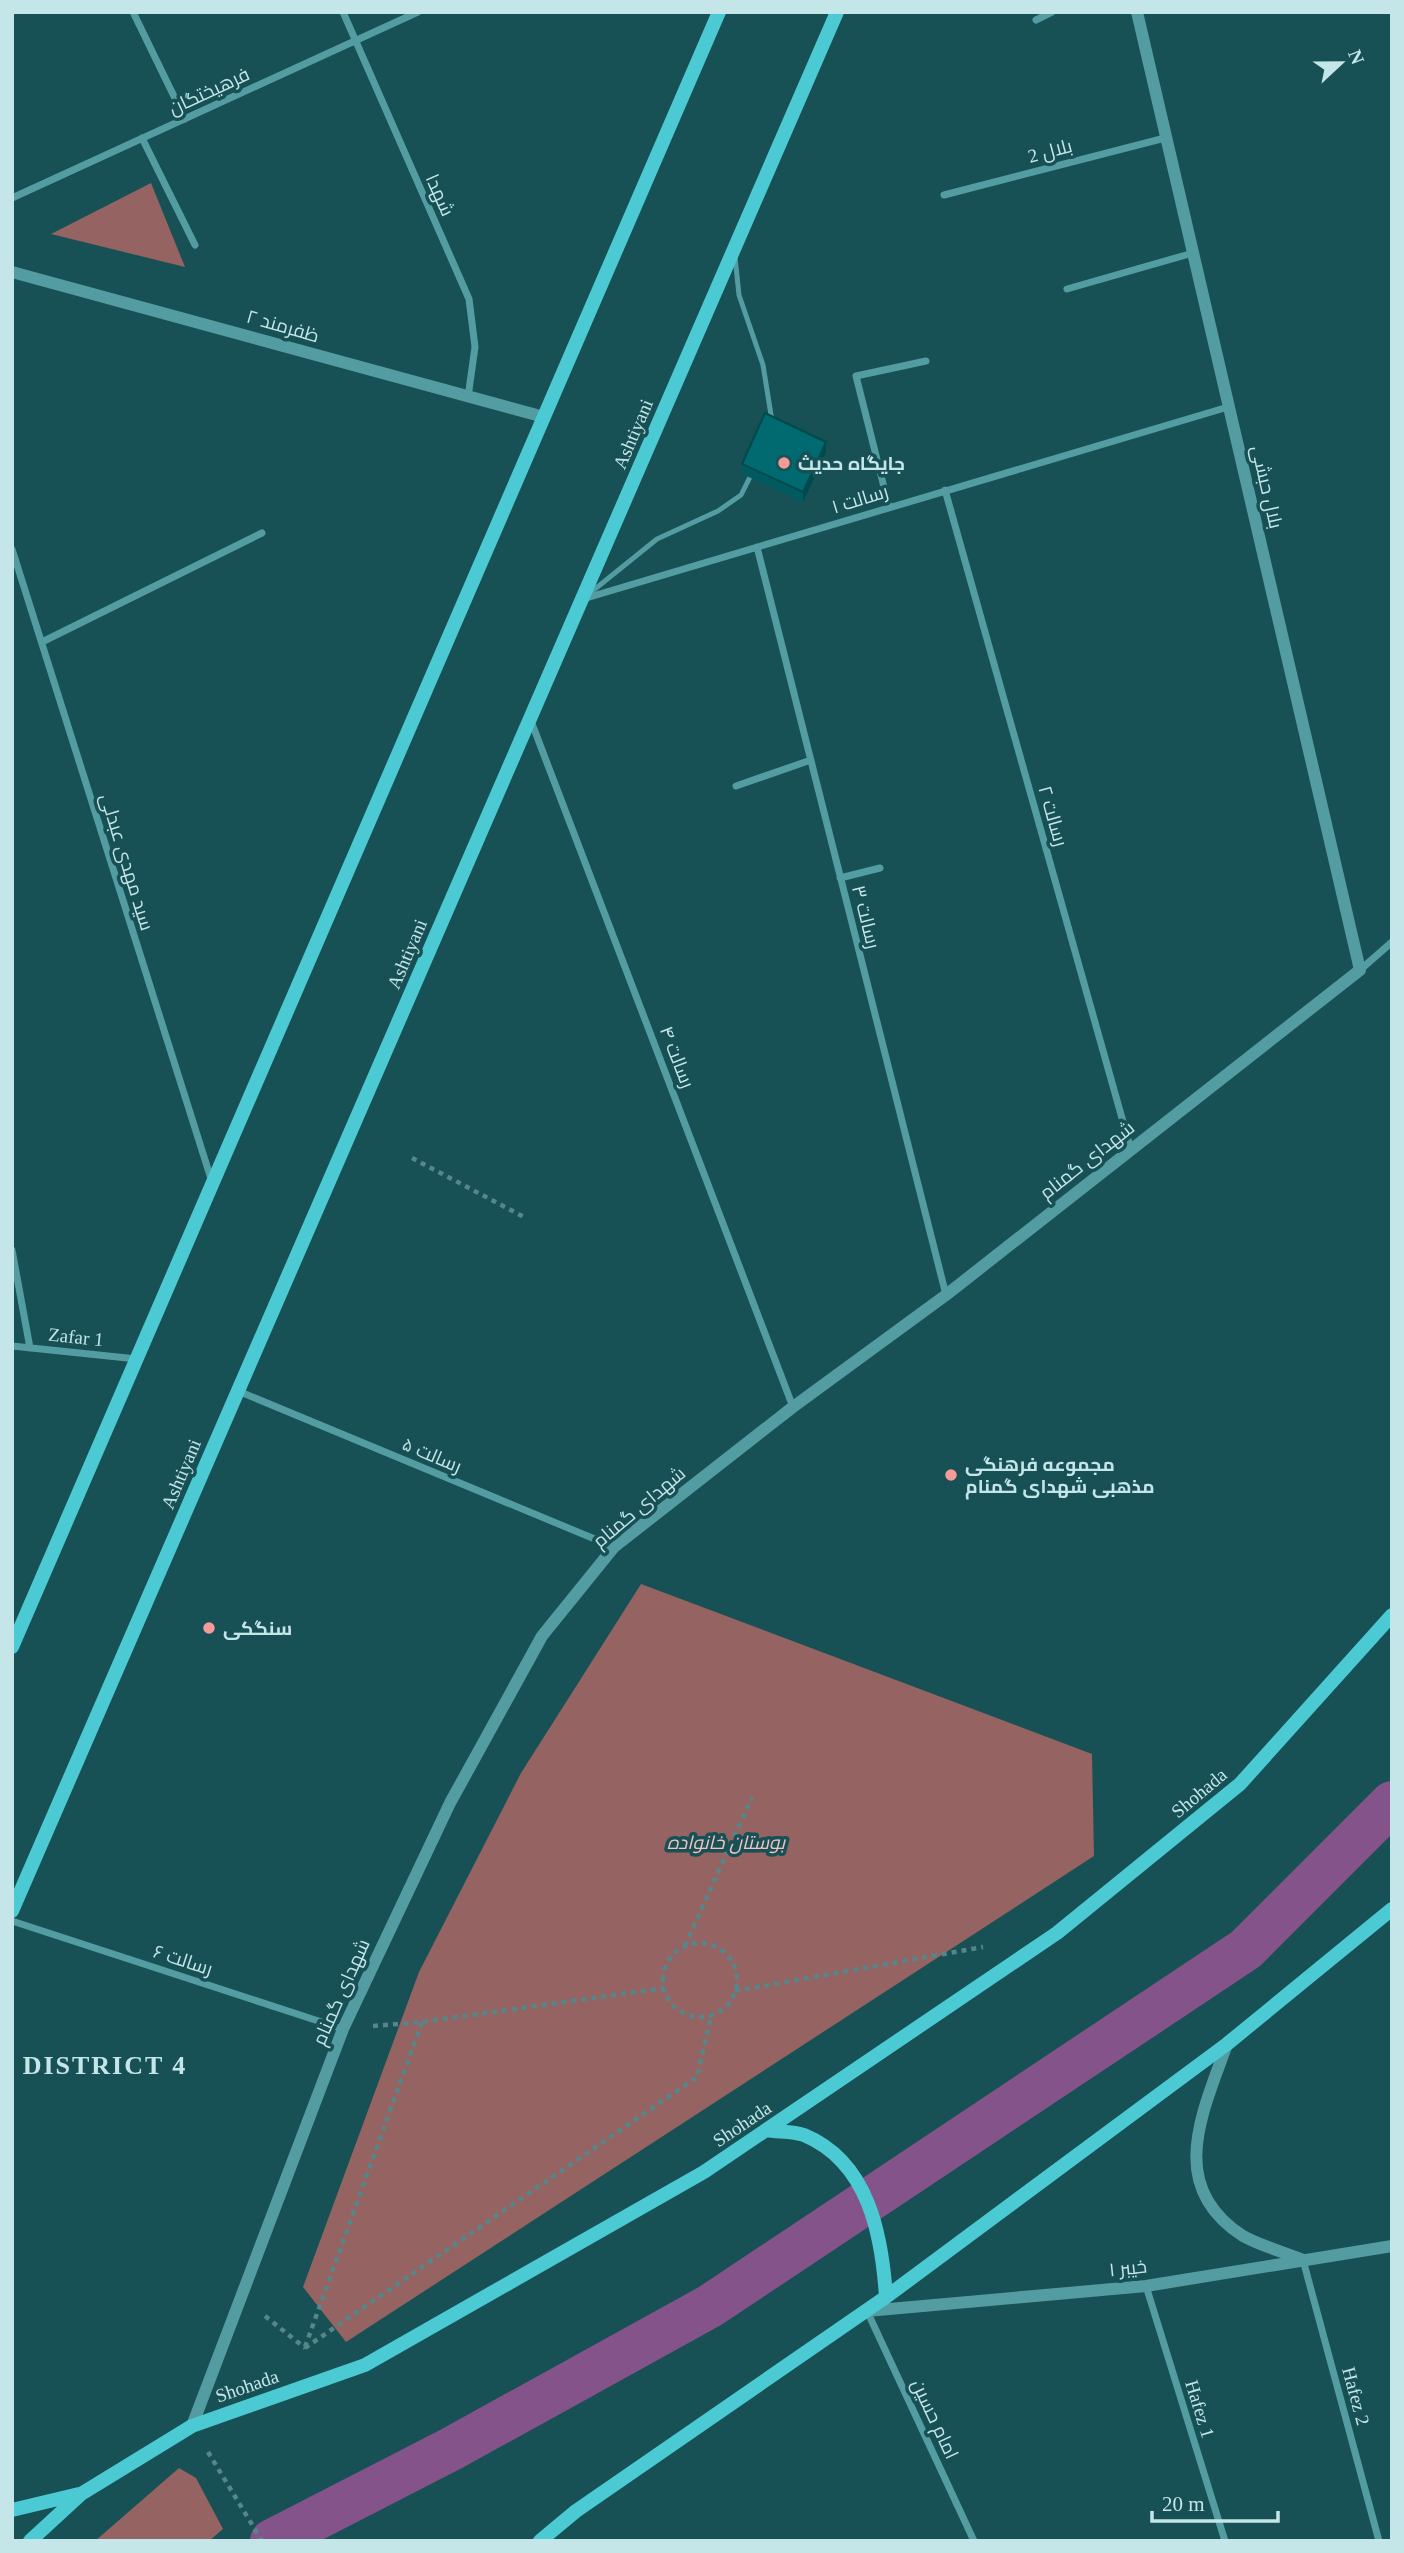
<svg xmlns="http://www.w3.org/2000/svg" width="1404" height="2553" font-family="'Times New Roman',Cairo,serif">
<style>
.green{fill:#956361}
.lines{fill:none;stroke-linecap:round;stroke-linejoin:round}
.canal{stroke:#83538a;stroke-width:44}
.path{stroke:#56868a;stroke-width:4.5;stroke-dasharray:5 5;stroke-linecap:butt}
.service{stroke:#539ca2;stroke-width:5}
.minor{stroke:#539ca2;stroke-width:7}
.tertiary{stroke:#539ca2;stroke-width:12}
.secondary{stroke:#4ccad4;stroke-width:14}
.wall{fill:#005b60}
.shaded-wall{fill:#004a4e}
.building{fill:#006a70;stroke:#004a4e;stroke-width:2}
.poi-dot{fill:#f59b98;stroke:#175055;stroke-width:2.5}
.labels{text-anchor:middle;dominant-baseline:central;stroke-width:7;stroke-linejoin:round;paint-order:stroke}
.street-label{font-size:19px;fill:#c4e6e9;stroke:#175055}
.poi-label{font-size:19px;font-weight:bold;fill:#c4e6e9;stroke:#175055;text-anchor:start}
.park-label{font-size:19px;font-style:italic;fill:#f2c4c1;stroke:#175055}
.district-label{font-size:26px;font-weight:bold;letter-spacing:2px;fill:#c4e6e9;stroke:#175055}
</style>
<rect width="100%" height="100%" fill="#175055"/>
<!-- green -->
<path class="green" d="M151,183L185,267L51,234Z
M641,1584L1092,1754L1094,1856L346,2342L303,2287L419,1972L521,1773Z
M179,2468L196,2478L223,2529L209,2541H95Z"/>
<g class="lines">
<!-- canal -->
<path class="canal" d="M272,2541L451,2449L710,2306L1246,1949L1392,1803"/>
<!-- path -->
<path class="path" d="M412,1158L524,1217
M663 1980a37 37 0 1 1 74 0a37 37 0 1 1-74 0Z
M685,1946L752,1797
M735,1991L983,1947
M373,2026L422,2022L664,1988
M265,2316L305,2348
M305,2347L422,2022
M305,2348L697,2077L711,2016
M208,2452L262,2541"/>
<!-- service -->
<path class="service" d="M735,257L739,295L763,365L772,421
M590,593L657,539L718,511L741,495L750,477"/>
<!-- minor -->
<path class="minor" d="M133,12L185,119
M343,12L469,299L475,347L468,397
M1036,20L1052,12
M142,138L195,245
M944,195L1165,138
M12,198L418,12
M1067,289L1193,253
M945,490L1131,1150
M889,507L856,376L926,361
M757,547L946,1295
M12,549L212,1182
M583,599L1228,407
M42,642L262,533
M531,721L793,1407
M736,786L811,760
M840,878L880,868
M1360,970L1392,942
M12,1250L30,1348
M12,1346L137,1359
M238,1391L614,1547
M12,1921L343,2029
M1303,2260L1379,2541
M1146,2286L1225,2541
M867,2311L974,2541"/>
<!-- tertiary -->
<path class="tertiary" d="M12,272L544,417
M1227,2044C1203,2112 1165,2186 1243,2236C1261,2246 1284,2252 1303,2260
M867,2311L1146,2286L1392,2246
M192,2426L343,2029L450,1803L542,1636L614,1547L793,1407L946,1295L1360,970L1137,12"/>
<!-- secondary -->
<path class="secondary" d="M12,1647L719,12
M12,1911L837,12
M766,2130C778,2132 793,2131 804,2135C869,2162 882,2236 886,2297
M12,2510L79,2494
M30,2541L81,2494L192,2426L365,2365L704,2172L1057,1933L1240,1784L1392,1615
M540,2541L576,2511L886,2297L1227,2044L1392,1909"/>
</g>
<!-- wall -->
<path class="wall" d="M826,452L803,502L742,474V464Z"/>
<!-- shaded-wall -->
<path class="shaded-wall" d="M826,442V452L803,502V492Z"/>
<!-- building -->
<path class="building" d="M765,413L826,442L803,492L742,464Z"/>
<!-- markers -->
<g class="poi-dot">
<circle cx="784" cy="463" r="7"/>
<circle cx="951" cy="1475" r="7"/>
<circle cx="209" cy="1628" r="7"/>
</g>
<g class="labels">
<!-- street labels -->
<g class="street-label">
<text transform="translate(209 91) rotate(-25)">فرهیختگان</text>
<text transform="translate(1050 151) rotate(-15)">بلال 2</text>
<text transform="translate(440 195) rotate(66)">شهدا</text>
<text transform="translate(283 326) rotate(16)">ظفرمند ۲</text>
<text transform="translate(633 434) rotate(-67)">Ashtiyani</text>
<text transform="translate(1267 487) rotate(77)">بلال حبشی</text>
<text transform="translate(860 499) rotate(-17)">رسالت ۱</text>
<text transform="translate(1053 816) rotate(74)">رسالت ۲</text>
<text transform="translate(127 862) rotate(73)">سید مهدی عبدلی</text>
<text transform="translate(866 917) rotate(76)">رسالت ۳</text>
<text transform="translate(407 954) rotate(-67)">Ashtiyani</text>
<text transform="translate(677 1057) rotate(69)">رسالت ۴</text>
<text transform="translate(1087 1160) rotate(-38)">شهدای گمنام</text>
<text transform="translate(76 1337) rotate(6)">Zafar 1</text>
<text transform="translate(432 1455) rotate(23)">رسالت ۵</text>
<text transform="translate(181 1474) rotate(-67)">Ashtiyani</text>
<text transform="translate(639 1507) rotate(-40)">شهدای گمنام</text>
<text transform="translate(1199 1793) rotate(-40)">Shohada</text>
<text transform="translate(183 1960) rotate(18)">رسالت ۶</text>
<text transform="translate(341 1992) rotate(-66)">شهدای گمنام</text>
<text transform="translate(742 2124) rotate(-34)">Shohada</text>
<text transform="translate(1128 2268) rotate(-6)">خیبر ۱</text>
<text transform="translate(247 2386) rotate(-19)">Shohada</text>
<text transform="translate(1356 2396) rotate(75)">Hafez 2</text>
<text transform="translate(1200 2409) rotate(73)">Hafez 1</text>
<text transform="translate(935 2419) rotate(65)">امام حسین</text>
</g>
<!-- poi labels -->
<g class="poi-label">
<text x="798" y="463">جایگاه حدیث</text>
<text x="965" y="1464">مجموعه فرهنگی<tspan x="965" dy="22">مذهبی شهدای گمنام</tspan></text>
<text x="223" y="1628">سنگکی</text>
</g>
<!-- park labels -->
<g class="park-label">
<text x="726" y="1842">بوستان خانواده</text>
</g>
<!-- district labels -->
<g class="district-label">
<text x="105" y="2065">DISTRICT 4</text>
</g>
</g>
<!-- border -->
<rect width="1404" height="2553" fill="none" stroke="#c4e6e9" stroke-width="28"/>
<!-- north arrow -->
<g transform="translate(1341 63) rotate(68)" stroke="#175055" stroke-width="5" paint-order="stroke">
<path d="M0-5L12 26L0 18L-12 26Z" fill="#c4e6e9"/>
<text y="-10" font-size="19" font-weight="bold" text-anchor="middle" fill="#c4e6e9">N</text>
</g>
<!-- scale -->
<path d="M1152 2511v10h126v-10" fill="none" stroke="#c4e6e9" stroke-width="3.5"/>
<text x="1162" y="2511" font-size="21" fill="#c4e6e9" stroke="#175055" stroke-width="5" paint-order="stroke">20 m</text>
</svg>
